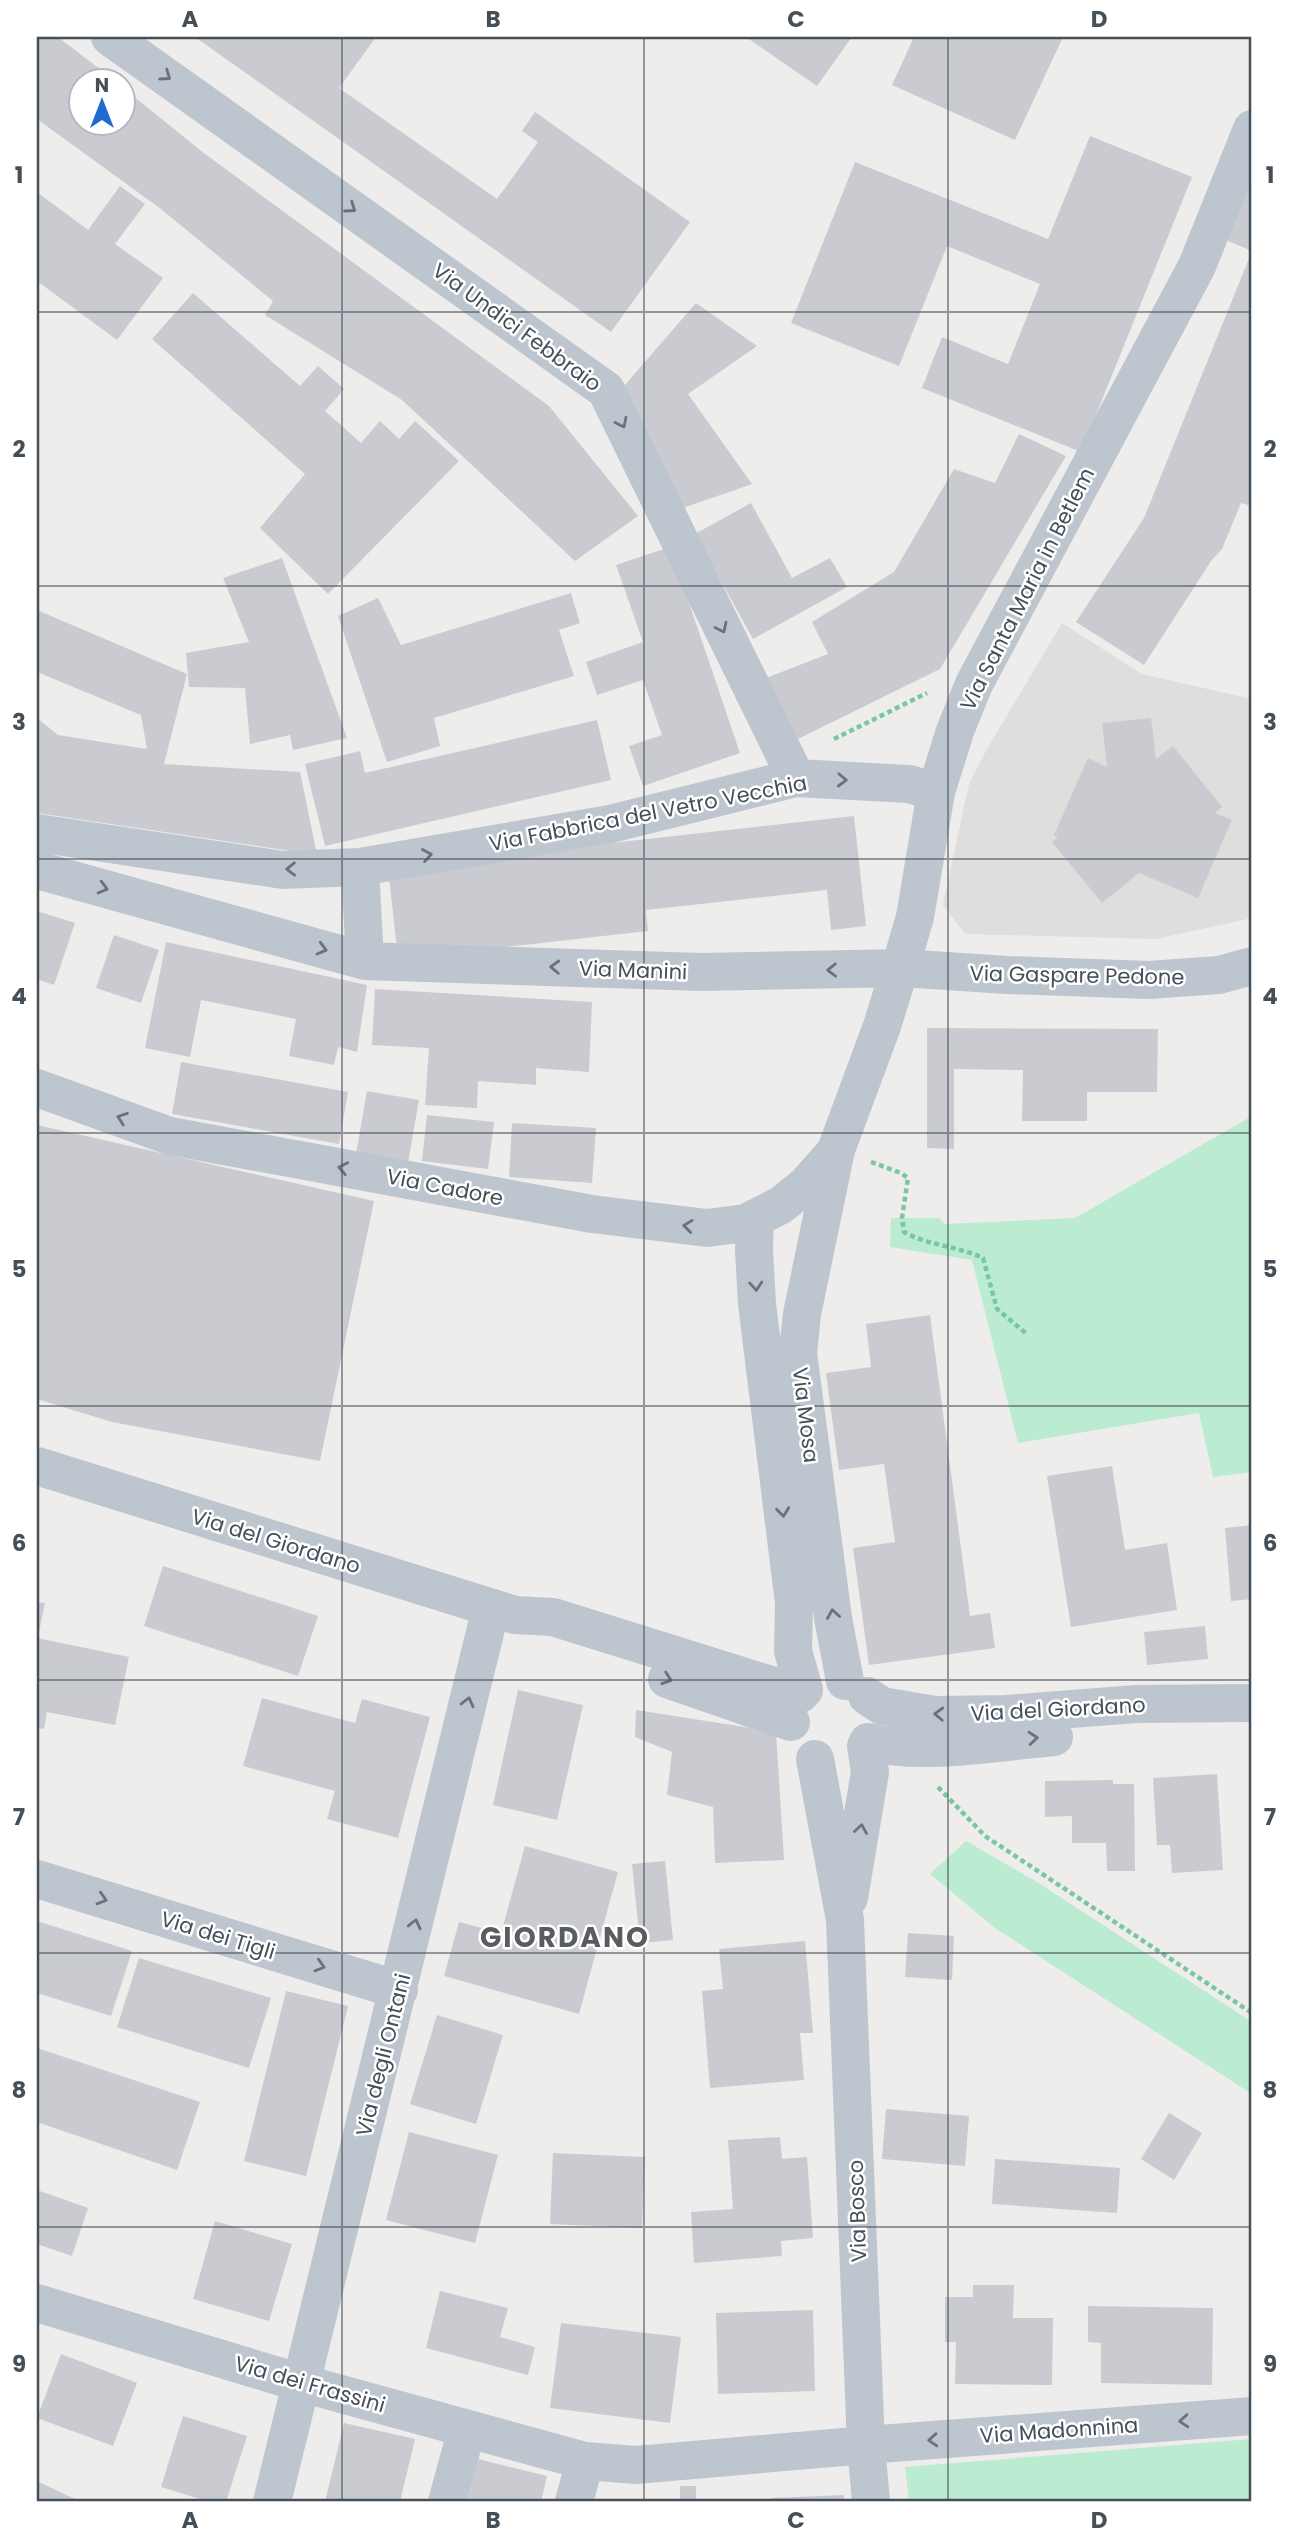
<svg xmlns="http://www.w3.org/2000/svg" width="1289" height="2539" font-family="Poppins,sans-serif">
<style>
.education{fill:#e0dddd}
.green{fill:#bbebd0}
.building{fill:#c9cbd1}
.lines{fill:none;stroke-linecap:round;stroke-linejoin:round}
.path{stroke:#76c7a2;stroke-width:4.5;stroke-dasharray:5 3.5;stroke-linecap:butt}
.minor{stroke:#bdc6ce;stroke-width:38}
.oneway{stroke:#69737b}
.grid{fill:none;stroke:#454f58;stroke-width:2;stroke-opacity:0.55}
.labels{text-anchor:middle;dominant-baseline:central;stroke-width:5;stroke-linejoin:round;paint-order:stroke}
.street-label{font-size:21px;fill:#454f58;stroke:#fff}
.district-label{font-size:28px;font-weight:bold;letter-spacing:2px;fill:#595c60;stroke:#fff}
.neatline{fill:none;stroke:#454f58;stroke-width:2.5}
.grid-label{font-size:23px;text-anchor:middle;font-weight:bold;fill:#454f58}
</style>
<rect width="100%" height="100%" fill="#efecec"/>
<!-- education -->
<path class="education" d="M1062,623L1142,674L1252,699V918L1156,939L965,934L943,905L969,784L987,749Z"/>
<!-- green -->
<path class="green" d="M1252,1116V1472L1213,1477L1199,1413L1018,1443L972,1260L890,1247L891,1218H939L945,1224L1075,1218Z
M966,1841L1037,1882L1252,2022V2094L995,1928L930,1874Z
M1252,2439V2502H909L905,2467Z"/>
<!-- building -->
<path class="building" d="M37,37H58L114,80H80V122H122V87L205,154L549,406L638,516L575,561L402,400L265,315L273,301L161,209L37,119Z
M195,37H376L339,88L497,199L538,142L522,131L535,112L690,222L611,332Z
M746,37H852L817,86Z
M914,37H1063L1015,140L892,85Z
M1090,136L1192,177L1081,452L922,388L942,337L1008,364L1040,284L947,246L899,366L791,323L855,162L1048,239Z
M1252,169V506L1241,503L1222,549L1211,561L1144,665L1076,622L1144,518L1252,251L1221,238Z
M120,186L145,204L115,244L163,278L117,340L37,281V192L88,230Z
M193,293L300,386L318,366L344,389L325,411L361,443L380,421L399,439L415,421L459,461L328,594L260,528L305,474L152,339Z
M696,303L757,346L688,394L752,484L683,508L624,386Z
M1019,434L1066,456L940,669L796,740L766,678L828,654L812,622L894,572L954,469L995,483Z
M751,503L792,578L830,558L847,587L753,639L695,534Z
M670,547L740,753L643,786L629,746L662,735L643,680L597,695L586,662L643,642L616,565Z
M282,558L347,738L293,750L290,735L250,744L245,688L189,687L186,653L249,642L223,578Z
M571,593L580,623L559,630L574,676L434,718L440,746L387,762L338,616L378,598L401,645Z
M37,610L187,674L164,764L300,772L317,855L37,813V718L58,735L147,749L141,715L37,672Z
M1151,718L1156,759L1173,746L1222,807L1215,813L1232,820L1198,898L1139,873L1102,903L1052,842L1058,837L1054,835L1088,758L1107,767L1102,723Z
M597,720L611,780L325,846L305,764L360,751L365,773Z
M854,816L866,926L831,930L827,890L646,910L648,931L398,959L388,868Z
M37,911L75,923L54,985L37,979Z
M114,935L159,950L141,1003L96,988Z
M166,942L367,985L357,1052L338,1047L334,1065L289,1056L296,1019L201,1000L190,1057L145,1048Z
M375,989L592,1002L589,1072L536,1068V1085L478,1081L477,1108L425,1105L429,1048L372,1045Z
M927,1028L1158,1029L1157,1092H1087V1121H1022L1023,1070L954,1069V1149L927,1148Z
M181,1062L348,1092L339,1144L172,1114Z
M367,1091L419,1100L408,1163L356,1154Z
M427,1115L494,1122L488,1169L422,1161Z
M512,1123L596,1128L592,1183L509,1177Z
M37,1125L374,1201L320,1461L112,1422L37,1399Z
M930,1315L970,1616L990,1613L995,1648L869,1665L853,1548L895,1542L884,1464L839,1470L826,1373L871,1367L866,1324Z
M1112,1466L1125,1550L1167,1543L1177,1610L1071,1627L1047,1476Z
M1252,1525V1599L1231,1601L1225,1528Z
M163,1566L318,1616L298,1676L144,1626Z
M37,1602L45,1603L38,1637H37Z
M1205,1626L1208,1659L1147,1665L1144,1632Z
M37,1638L129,1657L115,1725L47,1712L44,1729L37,1728Z
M518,1690L583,1705L557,1820L493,1805Z
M262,1698L355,1723L362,1699L430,1717L398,1838L327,1819L335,1791L243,1766Z
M636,1710L776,1732L784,1860L715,1863L713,1807L667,1795L672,1752L635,1737Z
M1217,1774L1223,1870L1172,1873L1170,1845H1157L1153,1778Z
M1113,1780V1784H1134L1135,1871H1107L1106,1843H1072V1816L1045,1817V1781Z
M525,1846L618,1872L579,2014L444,1976L459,1922L501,1933Z
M665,1861L673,1940L640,1943L632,1864Z
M37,1921L132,1951L111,2016L37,1993Z
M908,1933L954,1936L952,1980L905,1977Z
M805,1941L813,2033H800L804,2080L710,2088L702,1991L723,1989L719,1949Z
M139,1958L271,1998L249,2068L117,2027Z
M286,1991L348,2006L306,2176L244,2161Z
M437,2015L503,2035L476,2124L410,2104Z
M37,2048L200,2102L177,2170L37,2122Z
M886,2109L969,2116L965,2166L882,2159Z
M1169,2113L1202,2133L1174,2180L1141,2159Z
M409,2132L498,2155L475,2243L386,2220Z
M780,2137L782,2159L807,2157L813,2238L781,2241L782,2256L694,2263L691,2212L733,2209L728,2140Z
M553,2153L645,2157L642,2228L550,2224Z
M995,2159L1120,2168L1117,2213L992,2204Z
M37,2190L88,2208L72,2256L37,2244Z
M215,2221L292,2244L269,2321L193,2299Z
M973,2285H1014L1013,2318H1053L1052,2385L955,2384L956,2342H945V2297H973Z
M440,2291L508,2308L500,2337L535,2347L528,2375L426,2348Z
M1088,2306L1213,2308L1212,2385L1101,2383V2343L1088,2342Z
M813,2310L815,2391L718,2394L716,2313Z
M561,2323L681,2337L670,2423L550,2408Z
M61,2354L137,2383L113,2446L37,2418Z
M183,2416L247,2436L226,2502H210L161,2487Z
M344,2423L415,2439L400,2502H325Z
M478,2459L547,2476L541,2502H467Z
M37,2481L81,2502H37Z
M680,2486H696V2502H680Z
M844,2495V2502H771V2498Z"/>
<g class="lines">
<!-- path -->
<path class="path" d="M834,739L927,693
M871,1162L901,1173L908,1178L902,1218L904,1232C929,1246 958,1246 983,1258L997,1309L1028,1335
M938,1787L985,1836L1252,2013"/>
<!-- minor -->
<path class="minor" d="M110,37L606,390L796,778
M37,833L283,870L360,867L610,824L796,778L909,784L936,792
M360,867L365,961L701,972L900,968L1007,975L1149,980L1219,975L1252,966
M37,870L365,961
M37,1088L170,1136L592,1214L707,1228L746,1223L781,1205L806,1185L835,1152
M755,1218L754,1250L757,1304L794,1603L793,1651L804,1690
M37,1466L515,1615L553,1617L800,1694
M667,1679L791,1722
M845,1681L833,1618L798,1353L802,1314L836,1150L882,1026L900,968L915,917L936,792L955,731L974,684L1197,266L1252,129
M867,1696L882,1706L935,1715L1007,1714L1137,1704L1252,1703
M868,1742C922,1756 998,1742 1054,1737
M815,1759L845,1920L866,2445L871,2502
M37,1879L399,1990
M849,1898L870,1772L866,1746
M37,2303L301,2383L585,2461L636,2465L866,2445L1252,2416
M272,2502L491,1608
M447,2502L467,2429
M574,2502L585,2461"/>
</g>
<!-- one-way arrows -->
<defs><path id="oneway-chevron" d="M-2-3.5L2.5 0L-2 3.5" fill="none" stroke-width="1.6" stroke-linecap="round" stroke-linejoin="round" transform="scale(1.75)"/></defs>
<g class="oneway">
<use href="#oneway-chevron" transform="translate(166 76) rotate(35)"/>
<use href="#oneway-chevron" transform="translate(351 208) rotate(35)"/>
<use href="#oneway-chevron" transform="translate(622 423) rotate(64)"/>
<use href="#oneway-chevron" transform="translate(722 628) rotate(64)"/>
<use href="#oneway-chevron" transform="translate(842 780) rotate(2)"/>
<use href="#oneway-chevron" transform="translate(427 855) rotate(-10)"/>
<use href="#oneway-chevron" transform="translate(291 869) rotate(179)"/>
<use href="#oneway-chevron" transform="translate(103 888) rotate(15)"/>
<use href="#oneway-chevron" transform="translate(322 949) rotate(15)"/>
<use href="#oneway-chevron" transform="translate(555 967) rotate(-178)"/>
<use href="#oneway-chevron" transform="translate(832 970) rotate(179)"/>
<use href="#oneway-chevron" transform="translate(122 1118) rotate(-160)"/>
<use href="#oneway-chevron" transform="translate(343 1168) rotate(-169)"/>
<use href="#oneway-chevron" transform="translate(688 1226) rotate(-173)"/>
<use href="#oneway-chevron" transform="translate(756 1286) rotate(86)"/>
<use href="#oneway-chevron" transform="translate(783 1512) rotate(83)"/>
<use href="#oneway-chevron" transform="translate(833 1614) rotate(-99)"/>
<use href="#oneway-chevron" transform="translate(667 1679) rotate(19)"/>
<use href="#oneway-chevron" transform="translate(468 1702) rotate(-76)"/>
<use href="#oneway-chevron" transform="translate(939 1714) rotate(-178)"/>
<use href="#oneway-chevron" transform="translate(1033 1738) rotate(-5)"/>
<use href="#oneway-chevron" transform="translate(861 1829) rotate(-81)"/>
<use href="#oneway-chevron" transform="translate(102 1899) rotate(17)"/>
<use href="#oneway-chevron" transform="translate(415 1924) rotate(-76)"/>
<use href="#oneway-chevron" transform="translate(320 1966) rotate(17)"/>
<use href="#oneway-chevron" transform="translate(1184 2421) rotate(176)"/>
<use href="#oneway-chevron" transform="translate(933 2440) rotate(176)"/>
</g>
<!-- grid -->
<path class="grid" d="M342,37V2502M644,37V2502M948,37V2502M37,312H1252M37,586H1252M37,859H1252M37,1133H1252M37,1406H1252M37,1680H1252M37,1953H1252M37,2227H1252"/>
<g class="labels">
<!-- street labels -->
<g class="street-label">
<text transform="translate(517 327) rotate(36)">Via Undici Febbraio</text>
<text transform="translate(1027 589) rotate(-63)">Via Santa Maria in Betlem</text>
<text transform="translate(648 813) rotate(-11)">Via Fabbrica del Vetro Vecchia</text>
<text transform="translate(633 970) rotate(2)">Via Manini</text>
<text transform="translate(1077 975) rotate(1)">Via Gaspare Pedone</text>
<text transform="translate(445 1187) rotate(11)">Via Cadore</text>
<text transform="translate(806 1415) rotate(83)">Via Mosa</text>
<text transform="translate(276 1541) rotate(17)">Via del Giordano</text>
<text transform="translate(1058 1709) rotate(-3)">Via del Giordano</text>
<text transform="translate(218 1935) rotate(17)">Via dei Tigli</text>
<text transform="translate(383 2055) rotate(-76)">Via degli Ontani</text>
<text transform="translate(857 2211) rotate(-92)">Via Bosco</text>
<text transform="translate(310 2384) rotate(16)">Via dei Frassini</text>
<text transform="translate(1059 2430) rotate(-4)">Via Madonnina</text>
</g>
<!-- district labels -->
<g class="district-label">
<text x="565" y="1937">GIORDANO</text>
</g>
</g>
<!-- border -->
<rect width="1289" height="2539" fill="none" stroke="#ffffff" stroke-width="77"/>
<!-- north arrow -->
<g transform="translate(102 102)"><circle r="33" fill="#ffffff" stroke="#b5b9bc" stroke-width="2"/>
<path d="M0-5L12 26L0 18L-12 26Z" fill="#2269d2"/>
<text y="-10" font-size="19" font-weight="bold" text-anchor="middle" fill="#454f58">N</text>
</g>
<rect x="38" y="38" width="1212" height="2462" class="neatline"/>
<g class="grid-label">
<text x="190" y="27">A</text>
<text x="493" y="27">B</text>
<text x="796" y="27">C</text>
<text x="1099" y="27">D</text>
<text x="19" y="183">1</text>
<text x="1270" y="183">1</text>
<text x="19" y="457">2</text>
<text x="1270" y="457">2</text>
<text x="19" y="730">3</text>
<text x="1270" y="730">3</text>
<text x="19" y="1004">4</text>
<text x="1270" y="1004">4</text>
<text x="19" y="1277">5</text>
<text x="1270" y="1277">5</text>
<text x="19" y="1551">6</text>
<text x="1270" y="1551">6</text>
<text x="19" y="1825">7</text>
<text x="1270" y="1825">7</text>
<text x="19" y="2098">8</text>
<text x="1270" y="2098">8</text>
<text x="19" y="2372">9</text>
<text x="1270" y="2372">9</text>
<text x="190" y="2528">A</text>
<text x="493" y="2528">B</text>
<text x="796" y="2528">C</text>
<text x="1099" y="2528">D</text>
</g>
</svg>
